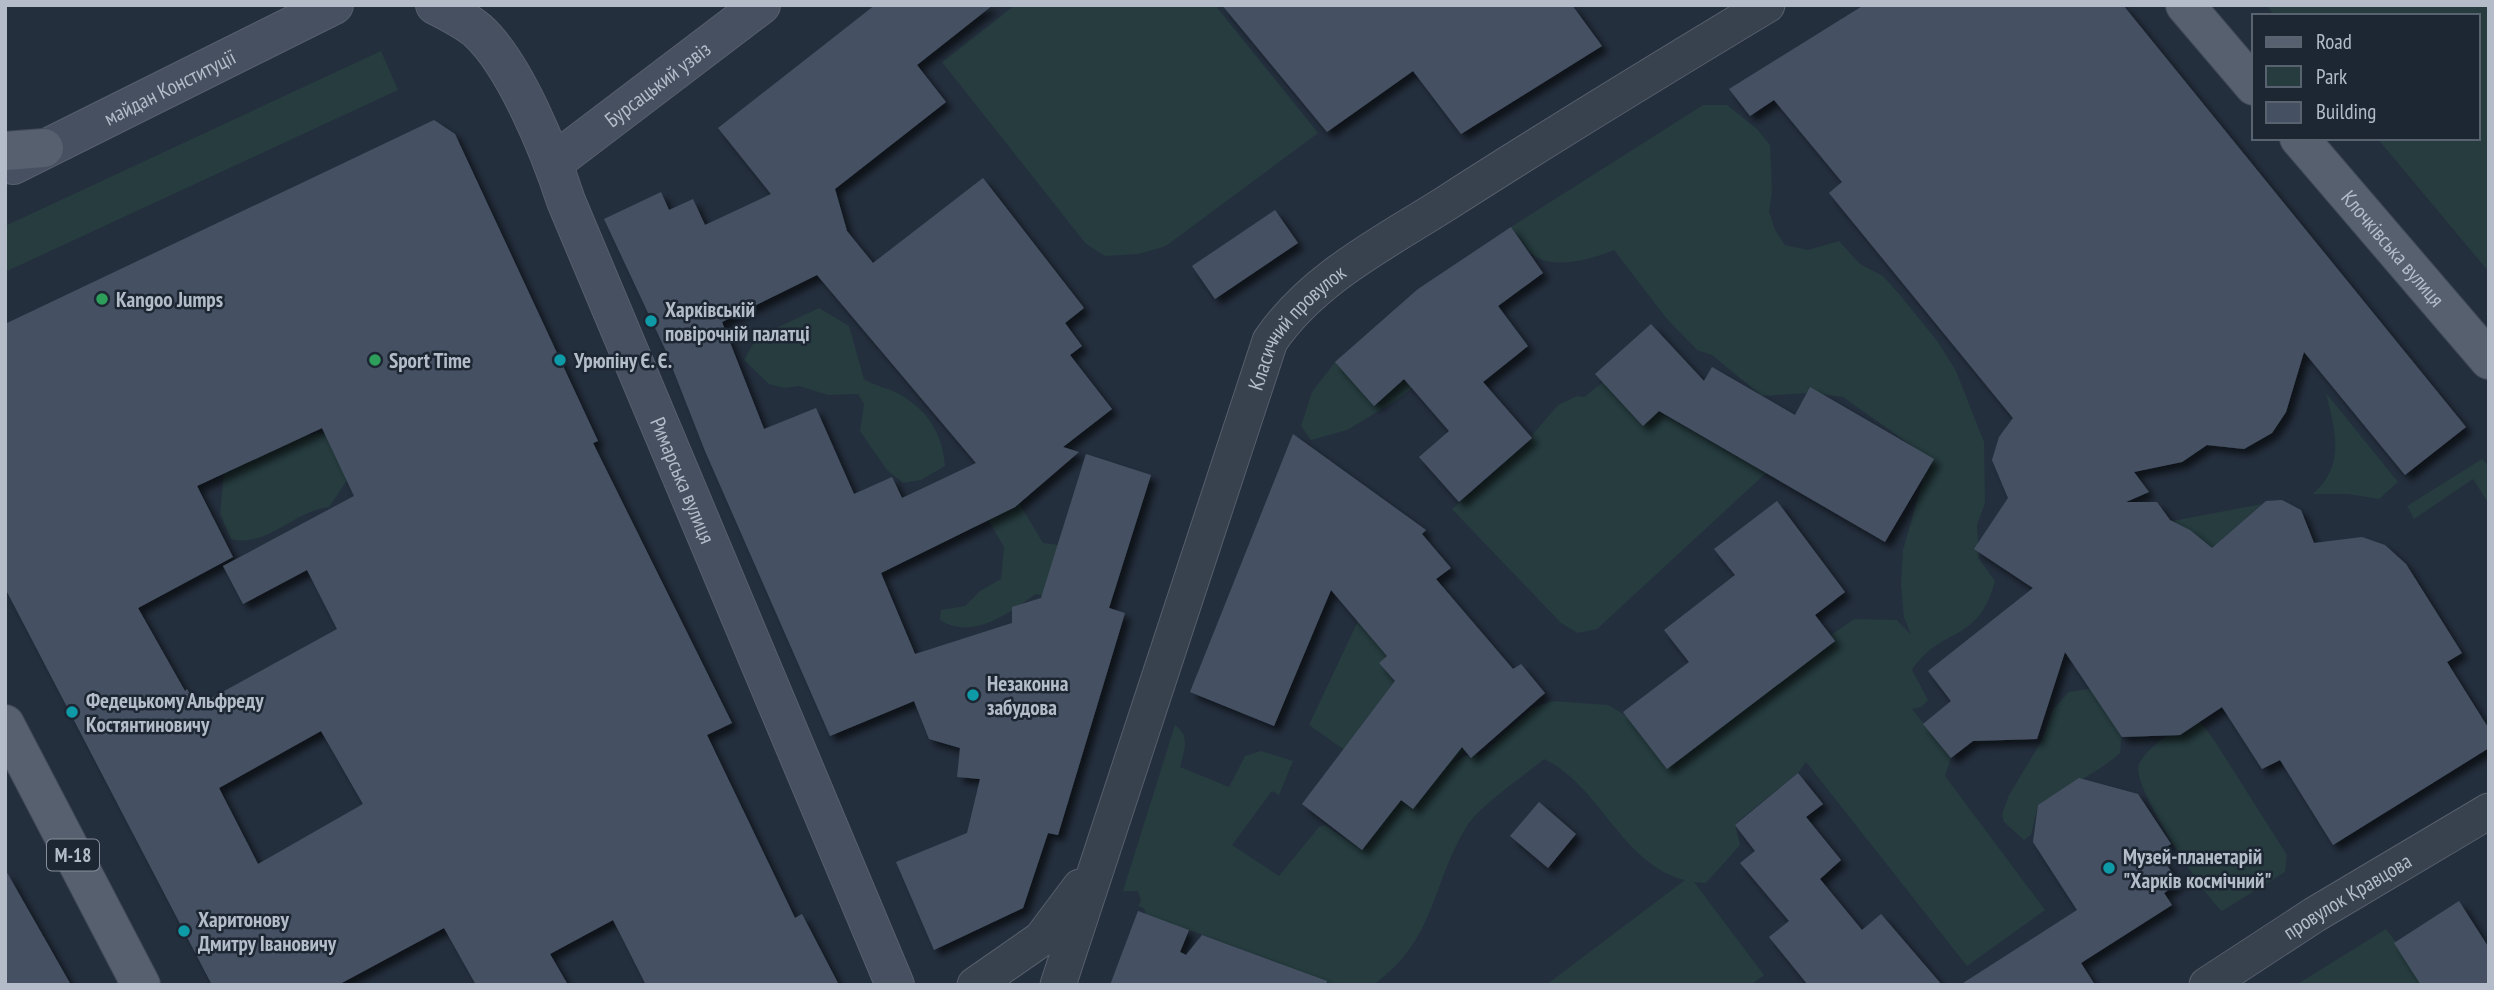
<svg xmlns="http://www.w3.org/2000/svg" width="2494" height="990" font-family="'PT Sans Narrow',sans-serif">
<style>
.green{fill:#263c3f}
.building{fill:#455162;fill-rule:evenodd;filter:url(#shadow)}
.lines{fill:none;stroke-linecap:round;stroke-linejoin:round}
.street-casing{stroke:#565f6c;stroke-width:37}
.secondary-casing{stroke:#565f6c;stroke-width:40}
.primary-casing{stroke:#414a57;stroke-width:40}
.street{stroke:#38414e;stroke-width:35}
.secondary{stroke:#465061;stroke-width:38}
.primary{stroke:#56606e;stroke-width:38}
.leisure-dot{fill:#2e9e5b;stroke:#1d2633;stroke-width:2.5}
.culture-dot{fill:#0f9aa8;stroke:#1d2633;stroke-width:2.5}
.labels{text-anchor:middle;dominant-baseline:central;stroke-width:5;stroke-linejoin:round;paint-order:stroke}
.shield{fill:#1d2633;stroke:#878f9c;stroke-width:2}
.shield-label{font-size:19px;font-weight:bold;fill:#b4bcc9}
.street-label{font-size:21px;fill:#b4bcc9;stroke:#1d2633}
.poi-label{font-size:21px;font-weight:bold;fill:#b4bcc9;stroke:#1d2633;text-anchor:start}
</style>
<defs>
<filter id="shadow"><feDropShadow dx="6" dy="6" stdDeviation="3.5" flood-color="#0009"/></filter>
</defs>
<rect width="100%" height="100%" fill="#242f3e"/>
<!-- green -->
<path class="green" d="M1015,5H1215L1318,133L1166,246L1139,254L1105,256L1086,244L942,62Z
M2266,5H2489V272L2377,138H2478V16H2275Z
M381,51L398,90L5,272V226Z
M1703,105H1727L1757,129L1770,145L1772,192L1769,211L1775,230L1785,245L1808,250L1839,241L1860,264L1883,276L1900,295L1938,342L1956,371L1984,442L1985,503L1977,525L1979,559L1995,581C1978,645 1942,625 1912,670L1928,700L1921,707L1912,709L1951,758L1945,776L2045,910L1967,966L1806,762L1798,773L1735,824L1740,845L1706,883L1694,882L1764,975L1751,985H1546L1685,880C1621,864 1600,785 1544,759C1525,775 1478,807 1467,826C1430,886 1437,939 1373,985H1274L1281,964L1146,914L1144,908L1138,906L1141,901L1138,891H1123L1175,725C1191,737 1184,750 1180,767L1229,787L1245,756L1261,751L1293,761L1279,795L1272,791L1232,845L1279,876L1319,827L1325,825L1362,850L1401,800L1413,809L1443,771L1343,749L1309,725L1358,621L1387,656L1379,663L1423,714L1430,708L1465,750L1449,766L1465,756L1482,754L1533,708L1552,701L1608,705L1627,716L1667,769L1680,759L1696,731L1854,619L1897,620L1911,635L1904,617L1901,585L1903,550L1923,480L1912,446L1843,397L1807,393L1762,396L1712,355L1697,350L1667,319L1614,250C1592,259 1552,271 1532,254C1524,247 1518,235 1511,227Z
M1409,297L1447,361L1394,402L1347,430L1311,440L1301,426L1312,392L1335,362Z
M819,308L849,326L864,379C875,386 888,388 899,394C928,410 943,435 945,466L921,480L903,483L887,470L860,431L864,404L858,394L828,395L799,386L784,388L769,384L744,360L757,337Z
M1603,382L1655,415L1659,412L1766,473L1597,629L1578,633L1561,623L1452,509L1523,446L1558,405L1577,396L1584,397Z
M2326,393L2398,482L2379,499L2348,494H2313C2346,465 2335,430 2326,393Z
M350,429L358,464L329,507C293,511 268,548 231,539L220,514L224,473L303,436Z
M2482,459L2489,466V504L2473,479L2414,519L2407,506Z
M1013,493L1043,543L1074,547L1072,602L1036,594C1008,613 974,641 940,620L941,610L965,606L980,591L1001,579L1004,547L986,516Z
M2262,504L2210,550L2190,530L2172,521Z
M2087,689L2102,691L2123,723L2120,753C2097,774 2065,787 2038,805L2031,835L2024,840L2004,822L2002,814L2009,795L2041,742L2053,709L2069,692Z
M2193,720L2202,724L2214,740L2287,855L2285,872L2222,911C2205,897 2129,783 2139,764C2148,746 2176,728 2193,720Z
M2386,929L2428,985H2296Z"/>
<!-- building -->
<path class="building" d="M875,5H993L917,65L946,102L835,189L847,231L873,263L983,178L1084,308L1065,323L1082,346L1070,355L1112,409L1063,447L1079,452L1015,507L881,573L915,654L1012,623V607L1041,598L1086,454L1151,475L1109,608L1125,613L1058,835L1048,833L1023,908L934,950L896,862L967,833L980,779L957,777L960,748L929,739L914,701L830,736L705,451L665,349L604,219L661,192L669,210L693,199L705,225L771,194L718,128ZM817,275L976,463L902,498L892,477L854,494L816,408L764,429L722,322Z
M1222,5H1572L1602,46L1461,134L1413,71L1327,132Z
M1864,5H2123L2466,427L2405,475L2304,352L2286,412L2272,433L2244,449L2207,445L2182,462L2134,472L2149,492L2126,502H2157L2170,520L2190,530L2212,548L2266,501L2282,500L2301,510L2314,543L2362,537L2385,545L2406,564L2462,653L2447,662L2489,729V748L2333,845L2280,760L2262,769L2222,707L2180,735L2122,737L2065,652L2037,739L1973,741L1951,758L1923,724L1951,701L1928,671L2033,588L1974,549L2008,498L1992,460L1999,437L2013,418L1829,193L1842,182L1774,100L1750,116L1729,89Z
M434,120L455,134L598,441L593,443L732,723L707,735L795,918L802,914L839,985H646L613,920L550,954L568,985H476L444,928L338,985H212L5,588V324ZM322,428L354,496L223,566L243,604L307,570L337,629L197,706L187,689L185,691L138,608L233,557L197,486ZM321,731L363,804L258,864L219,788Z
M1275,210L1298,243L1215,299L1192,266Z
M1511,227L1543,273L1498,306L1528,346L1483,382L1532,438L1459,502L1419,457L1449,431L1404,379L1374,406L1335,362L1418,289Z
M1651,324L1704,381L1712,367L1795,415L1810,387L1934,459L1885,542L1659,411L1643,426L1595,374Z
M1293,434L1426,530L1422,534L1451,568L1436,579L1513,669L1521,664L1545,693L1471,758L1462,747L1413,809L1401,800L1362,850L1302,804L1395,681L1379,663L1387,656L1331,590L1274,726L1190,692Z
M1777,501L1845,592L1815,615L1835,641L1667,769L1623,712L1689,662L1664,630L1735,575L1714,549Z
M1798,773L1823,804L1806,817L1841,860L1820,879L1862,930L1881,914L1942,985H1808L1769,937L1789,921L1740,863L1755,851L1735,825Z
M2079,778L2138,794L2171,844L2158,852L2179,883L2164,893L2172,905L2081,963L2095,985H1960L2077,910L2033,842L2038,805Z
M1539,802L1576,834L1548,868L1510,836Z
M5,869L71,985H5Z
M2459,901L2489,948V985H2421L2394,943Z
M1138,911L1189,930L1180,952L1186,955L1202,935L1327,981L1326,985H1110Z"/>
<g class="lines">
<defs>
<g id="street">
<path d="M975,985L1041,939L1080,887"/>
<path id="s1" d="M1058,985L1270,341C1312,279 1382,244 1445,204C1551,136 1659,70 1767,5"/>
<path id="s2" d="M2207,985L2314,915L2489,811"/>
</g>
<g id="secondary">
<path id="s3" d="M435,5C449,12 465,20 477,30C515,64 550,152 566,201L895,985"/>
<path id="s4" d="M553,163L761,5"/>
<path id="s5" d="M13,165L334,5"/>
</g>
<g id="primary">
<path d="M2185,5L2254,86"/>
<path id="s6" d="M2299,138L2489,360"/>
<path d="M5,151L44,148"/>
<path d="M5,724L141,985"/>
</g>
</defs>
<!-- street casing -->
<use href="#street" class="street-casing"/>
<!-- secondary casing -->
<use href="#secondary" class="secondary-casing"/>
<!-- primary casing -->
<use href="#primary" class="primary-casing"/>
<!-- street -->
<use href="#street" class="street"/>
<!-- secondary -->
<use href="#secondary" class="secondary"/>
<!-- primary -->
<use href="#primary" class="primary"/>
</g>
<!-- markers -->
<g class="leisure-dot">
<circle cx="102" cy="299" r="7"/>
<circle cx="375" cy="360" r="7"/>
</g>
<g class="culture-dot">
<circle cx="651" cy="321" r="7"/>
<circle cx="560" cy="360" r="7"/>
<circle cx="973" cy="695" r="7"/>
<circle cx="72" cy="712" r="7"/>
<circle cx="2109" cy="868" r="7"/>
<circle cx="184" cy="931" r="7"/>
</g>
<g class="labels">
<!-- shield labels -->
<rect class="shield" x="47" y="839.5" width="52" height="31" rx="5"/>
<g class="shield-label">
<text x="73" y="855">М-18</text>
</g>
<!-- street labels -->
<g class="street-label">
<text stroke="none"><textPath href="#s4" startOffset="131">Бурсацький узвіз</textPath></text>
<text stroke="none"><textPath href="#s5" startOffset="175">майдан Конституції</textPath></text>
<text stroke="none"><textPath href="#s6" startOffset="145">Клочківська вулиця</textPath></text>
<text stroke="none"><textPath href="#s1" startOffset="704">Класичний провулок</textPath></text>
<text stroke="none"><textPath href="#s3" startOffset="546">Римарська вулиця</textPath></text>
<text stroke="none"><textPath href="#s2" startOffset="166">провулок Кравцова</textPath></text>
</g>
<!-- poi labels -->
<g class="poi-label">
<text x="116" y="299">Kangoo Jumps</text>
<text x="665" y="309">Харківській<tspan x="665" dy="24">повірочній палатці</tspan></text>
<text x="389" y="360">Sport Time</text>
<text x="574" y="360">Урюпіну Є. Є.</text>
<text x="987" y="683">Незаконна<tspan x="987" dy="24">забудова</tspan></text>
<text x="86" y="700">Федецькому Альфреду<tspan x="86" dy="24">Костянтиновичу</tspan></text>
<text x="2123" y="856">Музей-планетарій<tspan x="2123" dy="24">"Харків космічний"</tspan></text>
<text x="198" y="919">Харитонову<tspan x="198" dy="24">Дмитру Івановичу</tspan></text>
</g>
</g>
<!-- border -->
<rect width="2494" height="990" fill="none" stroke="#b4bcc9" stroke-width="14"/>
<!-- legend -->
<rect x="2252" y="14" width="228" height="126" fill="#1d2633" stroke="#59626f" stroke-width="2"/>
<rect x="2266" y="37" width="35" height="10" fill="#56606e" stroke="#59626f" stroke-width="2"/>
<text x="2316" y="49" font-size="21" fill="#b4bcc9">Road</text>
<rect x="2266" y="66" width="35" height="21" fill="#263c3f" stroke="#59626f" stroke-width="2"/>
<text x="2316" y="84" font-size="21" fill="#b4bcc9">Park</text>
<rect x="2266" y="102" width="35" height="21" fill="#455162" stroke="#59626f" stroke-width="2"/>
<text x="2316" y="119" font-size="21" fill="#b4bcc9">Building</text>
</svg>
